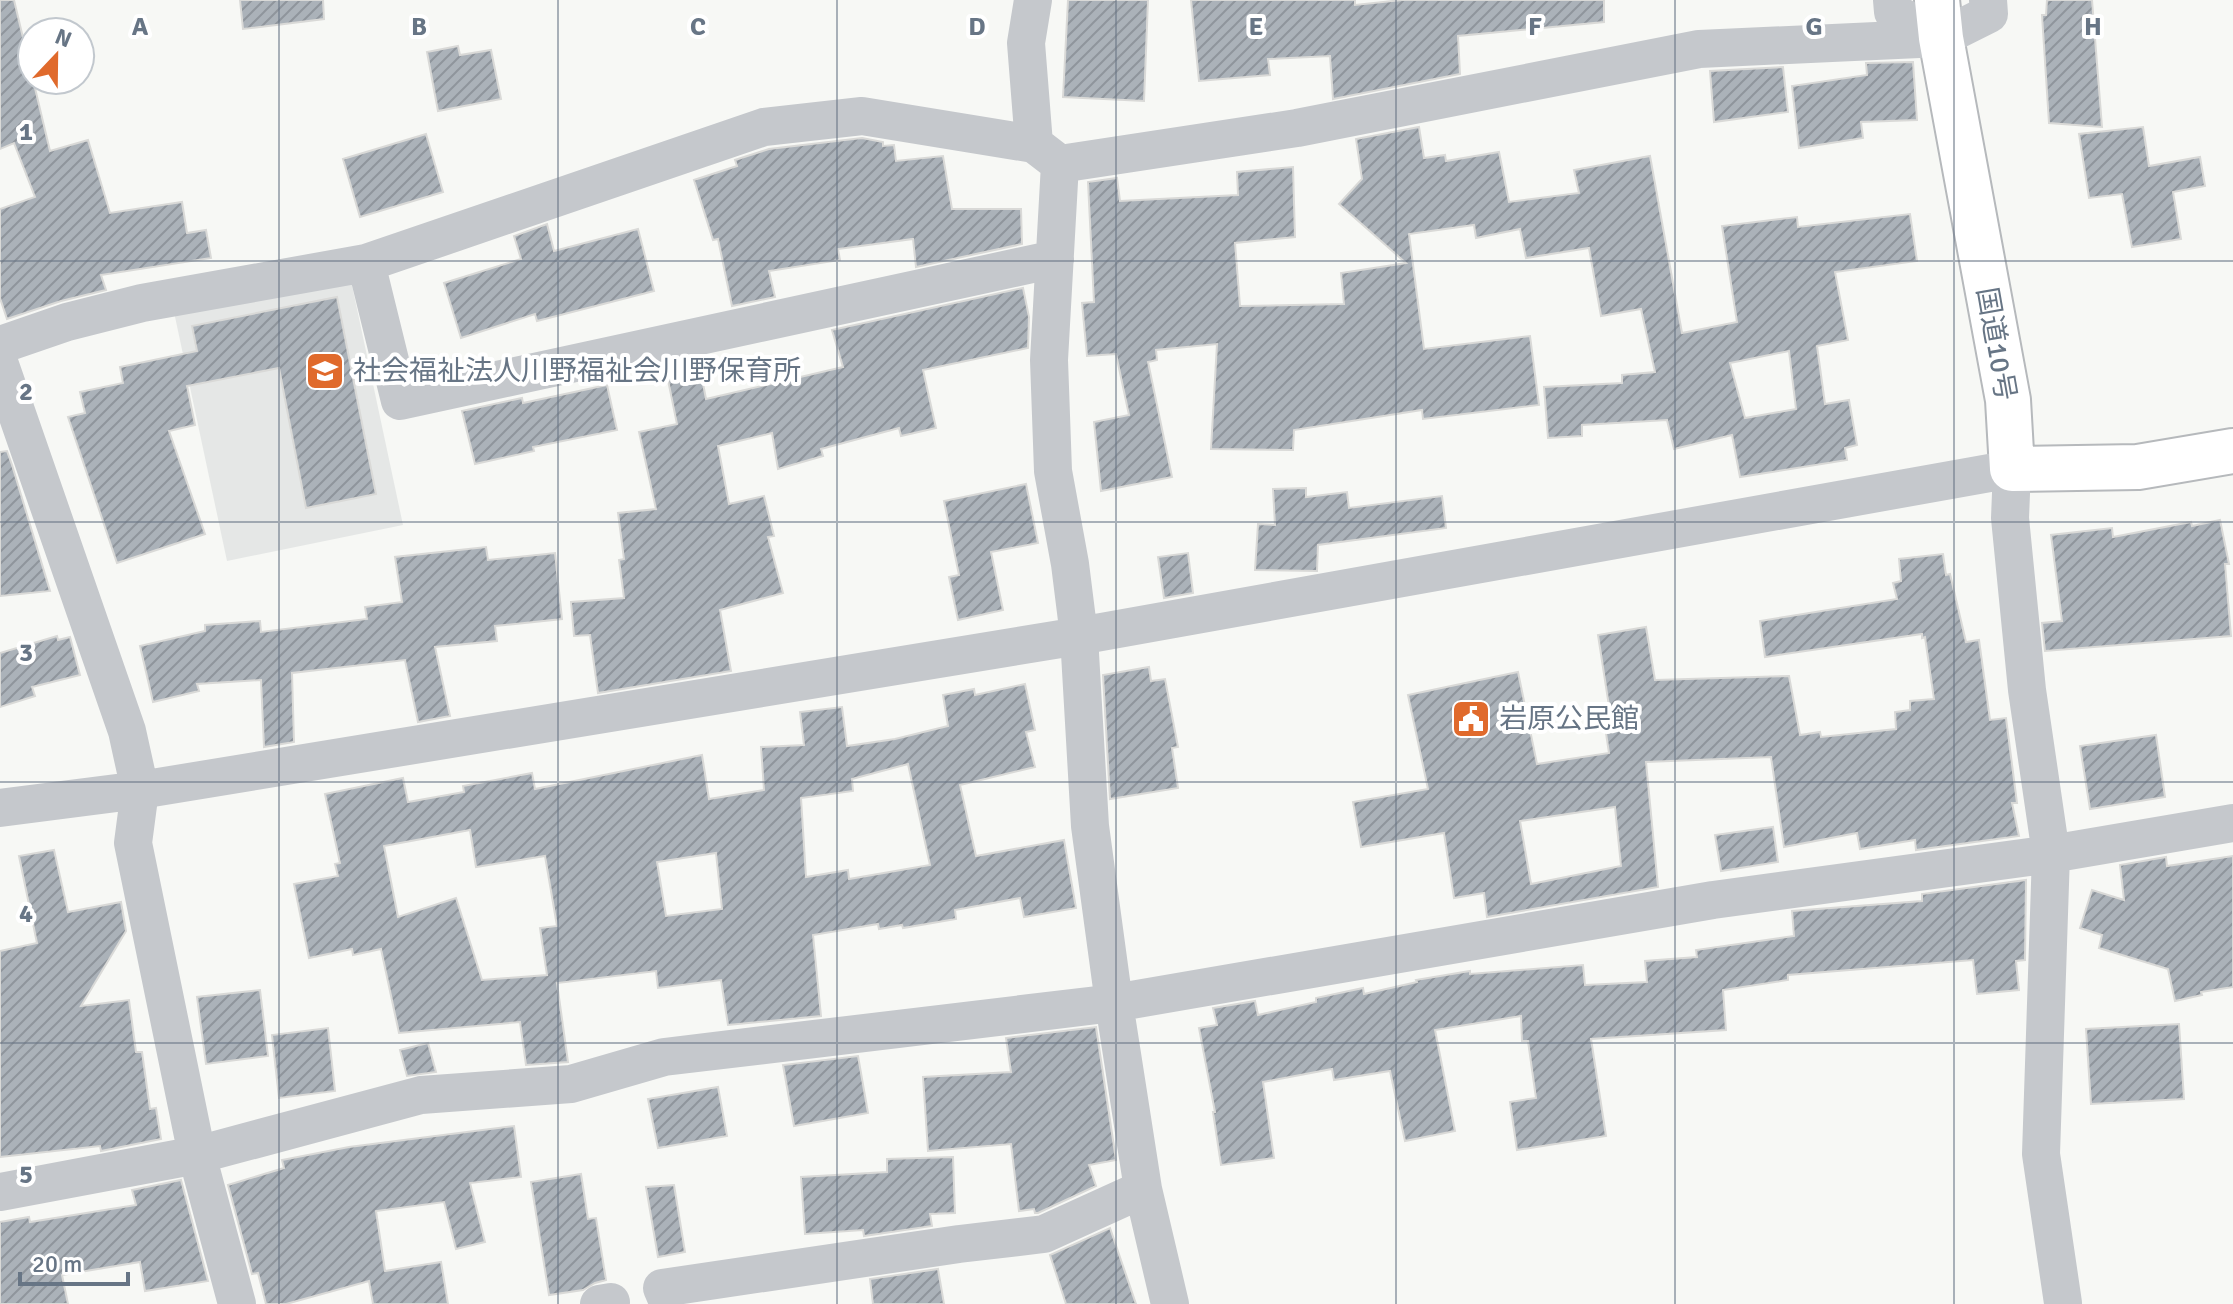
<svg xmlns="http://www.w3.org/2000/svg" width="2233" height="1304" font-family="Signika,'Noto Sans JP',sans-serif">
<style>
.built{fill:#e5e7e6}
.building{fill:url(#building-hatch);stroke:#d9d9d7;stroke-width:2;fill-rule:evenodd}
.lines{fill:none;stroke-linecap:round;stroke-linejoin:round}
.highway-casing{stroke:#b6b9bc;stroke-width:48}
.minor{stroke:#c5c8cc;stroke-width:38}
.highway{stroke:#fff;stroke-width:44}
.grid{fill:none;stroke:#677585;stroke-width:2;stroke-opacity:0.55}
.labels{text-anchor:middle;dominant-baseline:central;stroke-width:8;stroke-linejoin:round;paint-order:stroke}
.street-label{font-size:28px;fill:#677585;stroke:#fff}
.poi-label{font-size:28px;fill:#677585;stroke:#fff;text-anchor:start}
.grid-label{font-size:26px;text-anchor:middle;font-weight:bold;fill:#677585;stroke:#fff;stroke-width:8;stroke-linejoin:round;paint-order:stroke}
</style>
<defs>
<pattern id="building-hatch" width="6" height="6" patternUnits="userSpaceOnUse" patternTransform="scale(2)"><rect width="6" height="6" fill="#abb2b9"/><path d="M-1 1l2-2M0 6l6-6M5 7l2-2" fill="none" stroke="#8f959c"/></pattern>
</defs>
<rect width="100%" height="100%" fill="#f7f8f5"/>
<!-- built -->
<path class="built" d="M350,276L403,525L227,561L174,312Z"/>
<!-- building -->
<path class="building" d="M0,0H14L50,151L88,140L110,213L182,202L187,233L206,230L211,258L101,275L106,290L61,301L7,319L0,298V209L35,197L14,143L0,149Z
M240,0H323L324,19L243,29Z
M1068,0H1148L1144,101L1063,97Z
M1191,0H1355V5L1402,0H1604V22L1458,36L1460,74L1333,99L1330,56L1268,59L1270,75L1199,81Z
M2047,0H2092L2102,127L2049,123L2042,15H2046Z
M458,46L460,55L491,50L501,99L438,111L427,52Z
M1913,62L1917,120L1861,122L1863,138L1799,148L1792,86L1867,75L1866,63Z
M1783,67L1788,112L1714,122L1710,71Z
M1419,127L1424,158L1445,155L1446,161L1499,152L1509,202L1579,193L1574,170L1650,156L1682,333L1737,322L1722,226L1797,217L1798,227L1910,214L1917,261L1835,272L1848,340L1817,346L1825,404L1849,400L1857,445L1845,448L1847,460L1740,477L1732,435L1674,449L1667,420L1582,425V436L1548,438L1544,387L1622,383V375L1655,372L1641,309L1601,316L1589,248L1526,258L1520,229L1476,238L1474,225L1409,234L1424,349L1530,336L1539,405L1423,419L1422,410L1294,430L1293,450L1211,449L1217,344L1156,350L1157,360L1148,362L1172,477L1101,491L1094,422L1129,415L1116,354L1087,356L1082,303L1094,302L1088,182L1117,178L1120,201L1238,195L1237,172L1293,167L1295,237L1235,243L1240,306L1344,304L1341,273L1406,263L1339,204L1362,179L1356,139ZM1789,351L1796,409L1745,418L1730,363Z
M2143,127L2149,166L2200,157L2205,186L2173,192L2181,239L2132,247L2122,194L2089,198L2079,134Z
M426,134L443,192L360,217L343,159Z
M862,138L883,142V146L894,145L896,161L943,156L952,209H1021L1022,244L916,267L913,239L838,249L840,260L769,271L775,297L732,306L718,239L713,240L694,180L737,166L735,160L769,149Z
M547,224L554,251L638,229L654,291L537,321L535,314L461,338L444,283L521,259L514,236Z
M1023,288L1029,317L1028,348L923,370L936,428L901,436L899,428L821,449L823,456L778,469L772,433L718,446L729,504L764,496L774,536L768,537L783,593L720,610L731,671L598,693L590,635L574,636L571,602L624,598L619,560L624,559L618,513L656,509L639,432L677,424L668,380L701,373L706,399L843,367L832,330Z
M337,297L376,494L306,508L279,368L187,386L195,425L169,431L205,534L117,563L68,417L85,413L80,392L123,383L120,367L197,351L192,326Z
M607,385L617,430L533,447L534,451L475,464L462,411L522,398L523,403Z
M7,451L12,465L50,591L0,596V452Z
M1026,484L1038,543L991,552L1003,610L958,620L949,577L959,575L944,501Z
M1306,488V497L1347,492L1349,508L1442,496L1446,528L1318,545L1317,571L1255,570L1258,524L1275,525L1273,489Z
M2220,520L2229,564H2225L2231,636L2045,651L2042,623L2062,621L2051,535L2112,528L2113,537L2191,522L2192,526Z
M486,547L488,560L555,553L562,619L495,626L497,641L435,647L450,716L418,722L405,660L292,673L294,742L264,747L261,680L197,684L199,691L153,702L140,646L205,631V625L260,621L261,632L367,619L365,607L402,602L395,557Z
M1188,553L1193,593L1164,598L1158,557Z
M1943,554L1946,575L1950,574L1966,642L1979,640L1990,720L2006,718L2017,803H2012L2019,836L1916,850L1915,840L1860,849L1857,833L1784,847L1771,757L1646,762L1658,887L1487,917L1484,893L1454,898L1444,833L1361,847L1353,802L1428,789L1408,695L1518,672L1537,764L1609,753L1606,733L1613,732L1598,635L1646,627L1655,680L1789,676L1800,735L1820,732L1821,737L1896,729L1895,712L1910,710V701L1934,699L1925,637L1922,638V634L1765,657L1760,621L1897,599L1893,583L1901,581L1899,559ZM1615,807L1621,866L1531,884L1520,821Z
M57,636L58,640L70,637L80,675L32,687L35,696L0,707V653Z
M1149,667L1151,681L1165,679L1178,747L1172,748L1178,788L1110,799L1103,675Z
M1025,684L1035,730L1026,732L1035,767L960,785L976,856L1064,840L1076,908L1024,917L1020,898L955,910L956,919L903,928L902,925L879,929L878,924L813,935L821,1016L728,1025L721,980L658,988L656,971L557,983L568,1062L526,1065L520,1022L399,1033L381,949L353,955L352,949L309,958L294,884L338,876L335,864L340,863L325,794L403,778L408,802L464,792L463,786L532,773L535,789L702,755L709,799L764,790L761,747L804,745L800,712L842,707L847,746L895,739L948,726L943,695L974,689L975,695ZM908,764L930,865L849,879L848,870L806,877L801,798L853,791L852,779ZM470,830L476,867L545,856L557,926L540,928L547,975L482,980L456,898L398,917L384,846ZM716,853L722,909L666,916L657,862Z
M2156,735L2165,797L2090,809L2080,746Z
M1773,827L1778,862L1721,871L1715,835Z
M54,850L68,912L121,902L126,931L81,1006L129,1000L136,1052H142L150,1109L156,1108L161,1139L101,1151L100,1146L0,1157V951L37,943L19,856Z
M2233,856V987L2201,992L2202,995L2175,1001L2168,969L2099,948L2102,935L2080,928L2092,890L2124,900L2120,865L2166,857L2167,866Z
M2026,880L2025,960L2016,961L2019,990L1977,994L1973,960L1788,975V980L1723,990L1726,1030L1591,1039L1606,1136L1517,1150L1510,1102L1536,1098L1528,1041H1522L1521,1016L1435,1030L1455,1131L1405,1141L1390,1071L1334,1080L1332,1069L1263,1082L1274,1158L1221,1165L1213,1112H1215L1199,1028L1217,1025L1213,1008L1255,1001L1258,1015L1316,1002V998L1363,988L1364,994L1417,982L1416,980L1470,971V974L1583,965L1585,985L1647,982L1645,961L1697,957L1696,950L1794,936L1792,911L1922,901V894Z
M260,990L268,1056L206,1064L197,997Z
M2179,1024L2184,1099L2091,1104L2086,1029Z
M1096,1027L1116,1160L1089,1165L1096,1186L1038,1213H1035L1034,1209L1019,1211L1011,1144L928,1151L923,1077L1011,1072L1006,1038Z
M328,1028L335,1091L279,1098L272,1035Z
M428,1043L436,1072L407,1076L400,1050Z
M858,1056L868,1113L794,1126L783,1065Z
M718,1087L727,1136L658,1148L648,1099Z
M514,1126L521,1177L470,1183L485,1242L456,1249L444,1202L376,1211L385,1271L441,1262L448,1304H373L369,1281L286,1304H266L258,1273L252,1274L228,1185L284,1168L282,1160L349,1147Z
M953,1157L955,1213L930,1214L932,1226L864,1236L863,1230L805,1234L801,1177L887,1172V1159Z
M581,1174L588,1219L596,1218L606,1280L595,1283L583,1290L549,1295L531,1182Z
M181,1180L208,1281L145,1291L140,1262L62,1275L68,1304H0V1222L29,1217L30,1222L136,1205L132,1190Z
M674,1185L685,1252L658,1257L646,1187Z
M1110,1228L1136,1304H1066L1050,1255Z
M938,1269L944,1304H873L870,1279Z"/>
<g class="lines">
<defs>
<path id="highway" d="M1937,0L1941,38L2008,400L2012,469L2138,467L2233,451"/>
</defs>
<!-- highway casing -->
<use href="#highway" class="highway-casing"/>
<!-- minor -->
<path class="minor" d="M1033,0L1026,43L1034,144
M1892,0L1893,12L1941,38L1989,14L1988,0
M1060,164L1049,360L1053,471L1070,564L1079,636L1090,826L1114,1003L1143,1189L1170,1304
M366,263L764,127L862,116L1034,144L1060,164L1297,128L1699,49L1941,38
M0,345L67,322L142,303L366,263L400,401L1055,259
M0,365L127,731L140,790L133,843L197,1155L237,1304
M0,808L140,790L1079,636L2012,469L2010,518L2027,690L2051,854L2041,1154L2063,1303
M0,1192L197,1155L421,1095L571,1084L664,1057L1114,1003L1713,900L2051,854L2233,823
M668,1302L662,1288L959,1244L1044,1234L1143,1189
M599,1304L611,1302"/>
<!-- highway -->
<use href="#highway" class="highway"/>
</g>
<!-- grid -->
<path class="grid" d="M279,0V1304M558,0V1304M837,0V1304M1116,0V1304M1396,0V1304M1675,0V1304M1954,0V1304M0,261H2233M0,522H2233M0,782H2233M0,1043H2233"/>
<!-- icons -->
<defs>
<symbol id="school-square" viewBox="-11 -11 22 22"><rect x="-9" y="-9" width="18" height="18" rx="4" fill="#e06a2c" stroke="#fff"/><path d="M0-5L7-2L0 1L-7-2ZM-4 1L0 2.5L4 1V4Q0 6-4 4Z" fill="#fff"/></symbol>
<symbol id="civic-square" viewBox="-11 -11 22 22"><rect x="-9" y="-9" width="18" height="18" rx="4" fill="#e06a2c" stroke="#fff"/><path d="M-.6-6.5H3V-4.5H.6V-3L4-1V1h2V6H-6V1h2V-1L-.6-3ZM-1.2 2.5V6h2.4V2.5Z" fill="#fff"/></symbol>
</defs>
<g fill-rule="evenodd">
<use href="#school-square" x="303" y="349" width="44" height="44"/>
<use href="#civic-square" x="1449" y="697" width="44" height="44"/>
</g>
<g class="labels">
<!-- street labels -->
<g class="street-label">
<text transform="translate(1996 344) rotate(80)">国道10号</text>
</g>
<!-- poi labels -->
<g class="poi-label">
<text x="353" y="371">社会福祉法人川野福祉会川野保育所</text>
<text x="1499" y="719">岩原公民館</text>
</g>
</g>
<g class="grid-label">
<text x="140" y="35">A</text>
<text x="419" y="35">B</text>
<text x="698" y="35">C</text>
<text x="977" y="35">D</text>
<text x="1256" y="35">E</text>
<text x="1535" y="35">F</text>
<text x="1814" y="35">G</text>
<text x="2093" y="35">H</text>
<text x="26" y="140">1</text>
<text x="26" y="400">2</text>
<text x="26" y="661">3</text>
<text x="26" y="922">4</text>
<text x="26" y="1183">5</text>
</g>
<!-- north arrow -->
<g transform="translate(56 56) rotate(22)"><circle r="38" fill="#ffffff" stroke="#c2c8ce" stroke-width="2"/>
<path d="M0-6L14 30L0 20L-14 30Z" fill="#e06a2c"/>
<text y="-12" font-size="22" font-weight="bold" text-anchor="middle" fill="#677585">N</text>
</g>
<!-- scale -->
<path d="M20 1272v12h108v-12" fill="none" stroke="#677585" stroke-width="4"/>
<text x="32" y="1272" font-size="24" fill="#677585" stroke="#ffffff" stroke-width="6" paint-order="stroke">20 m</text>
</svg>
